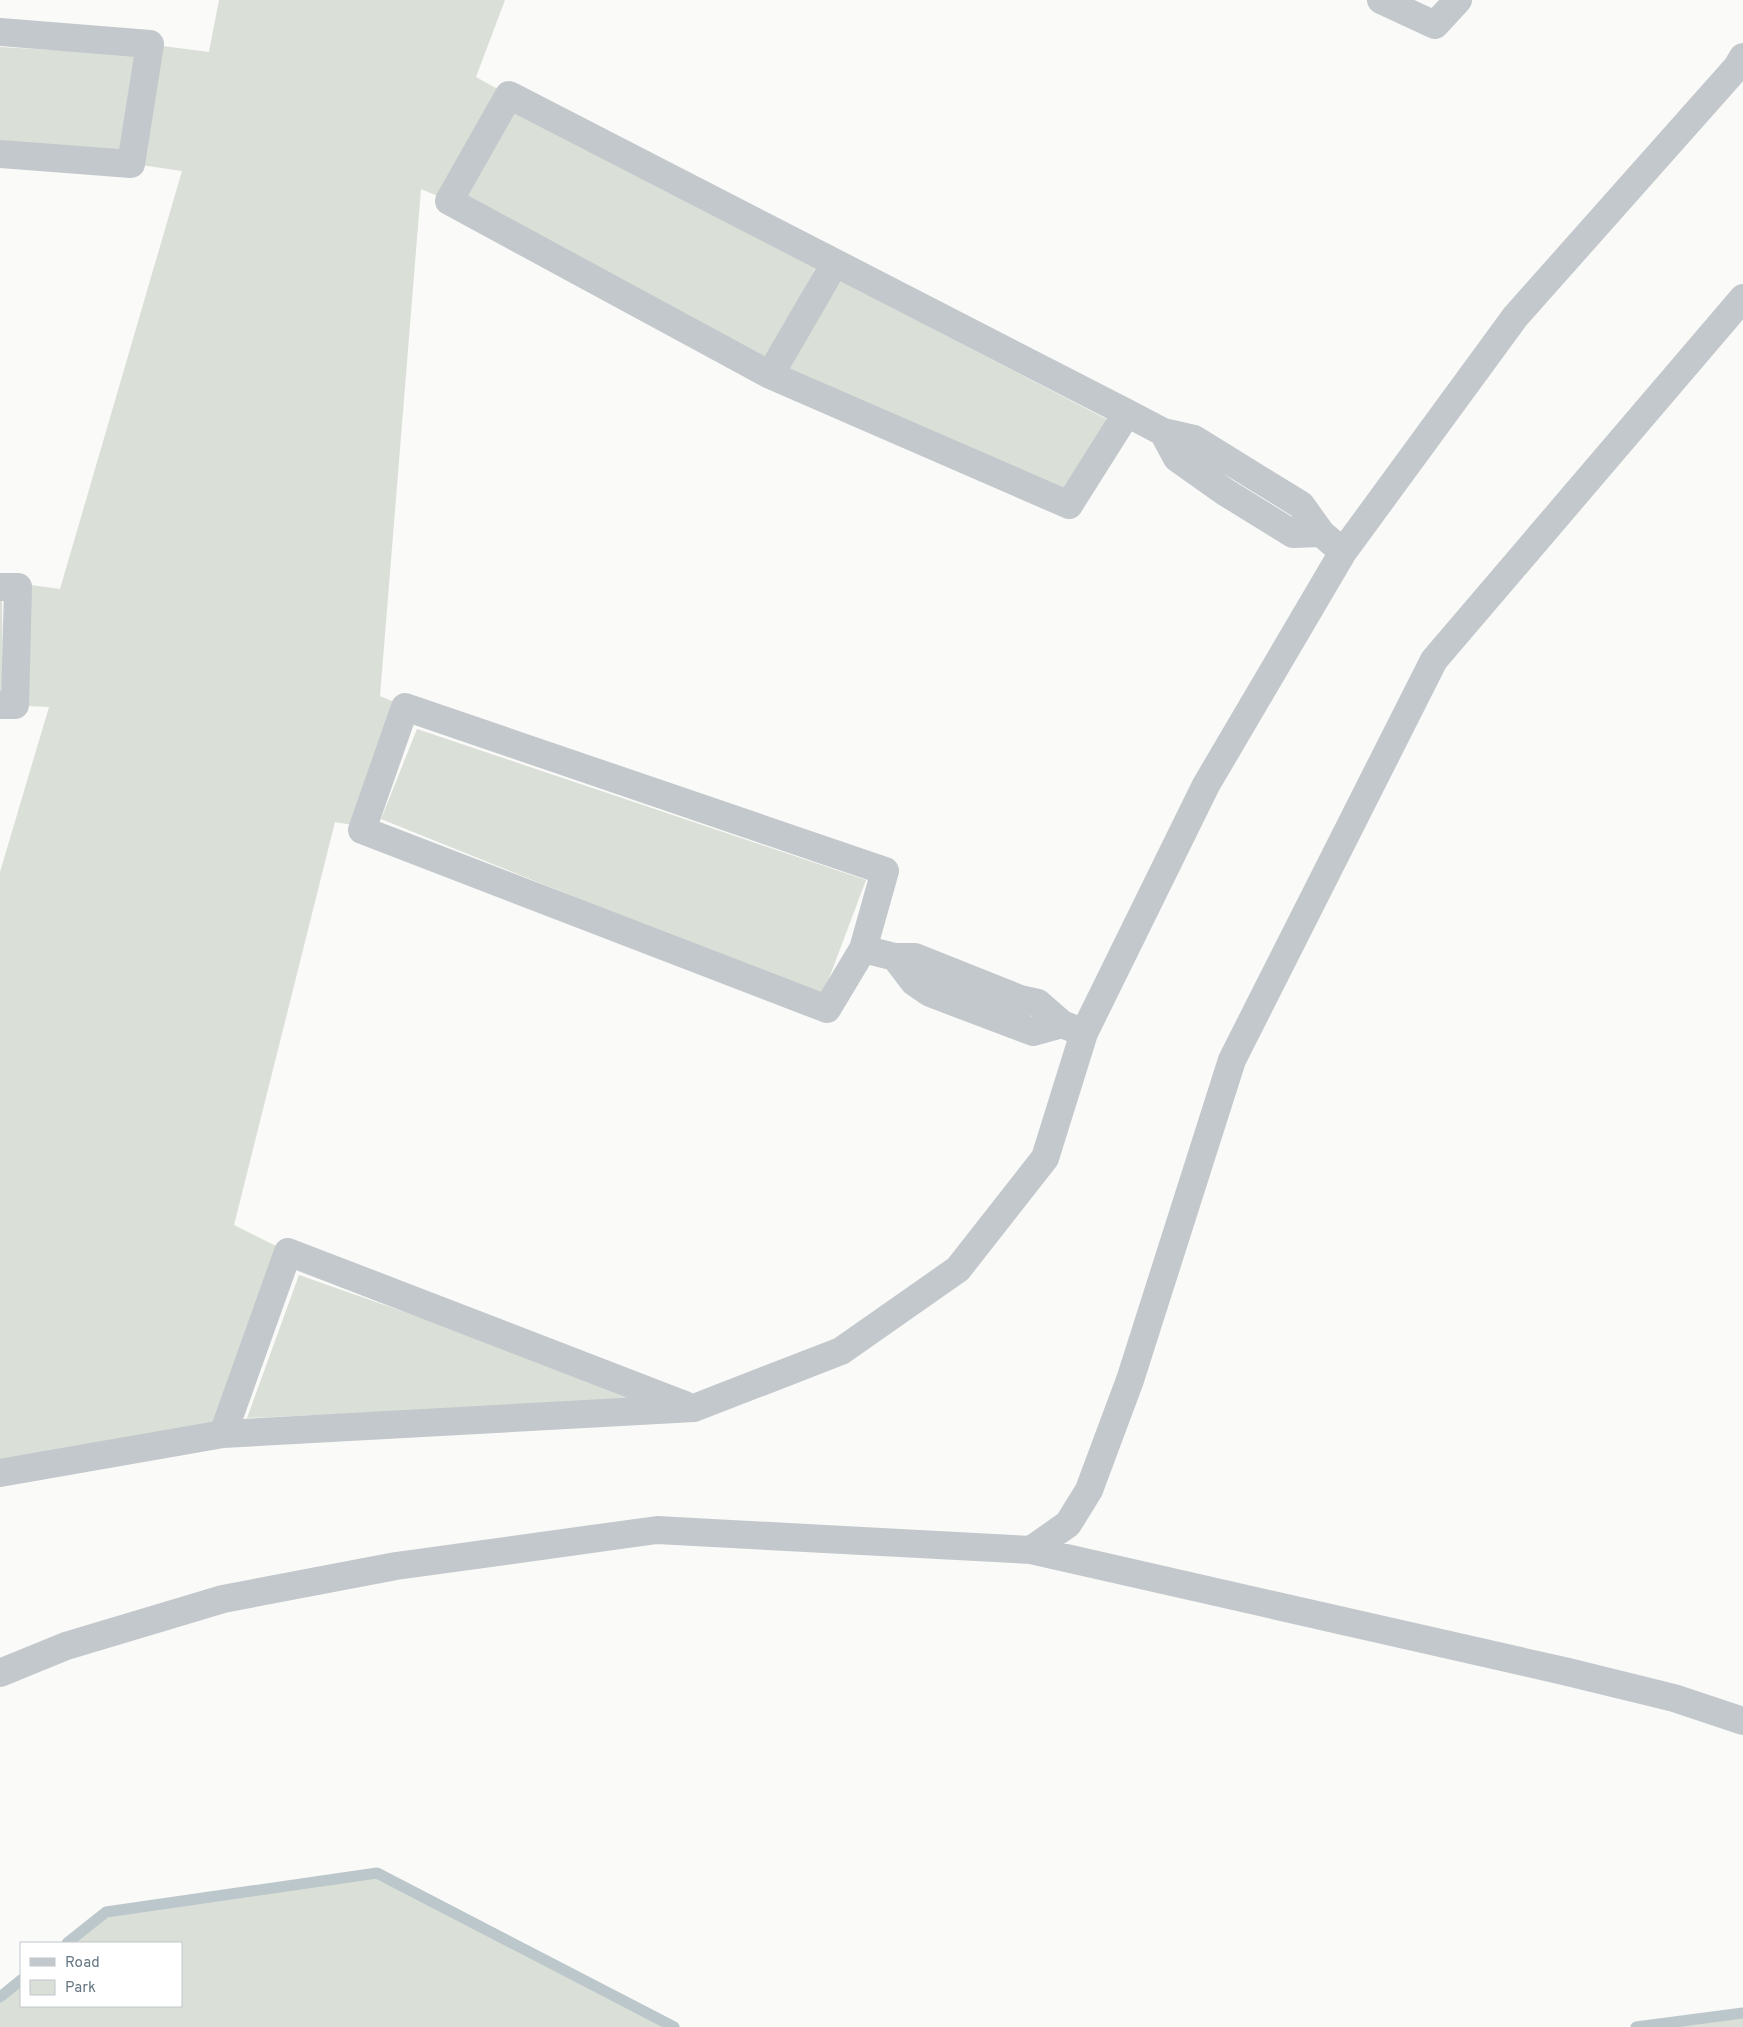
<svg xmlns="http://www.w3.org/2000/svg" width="1743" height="2027" font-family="Overpass,sans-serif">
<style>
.green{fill:#dadfd7}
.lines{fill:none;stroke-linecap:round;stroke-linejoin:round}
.stream{stroke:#bbc7cb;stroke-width:11}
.street{stroke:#c3c8cc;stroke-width:28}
</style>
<rect width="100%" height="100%" fill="#fafaf8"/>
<!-- green -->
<path class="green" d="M219,0H505L476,77L503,92L445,199L421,189L380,696L399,704L353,825L335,822L234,1225L284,1250L216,1422L0,1460V872L49,707L26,706L31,585L60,589L182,171L141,165L155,45L209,52Z
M0,47L140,55L121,154L0,144Z
M512,107L819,261L766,361L463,199Z
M841,281L1110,421L1066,493L786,370Z
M0,600H2L3,695L0,694Z
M417,729L866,880L822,997L381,819Z
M299,1275L655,1400L247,1418Z
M377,1873L674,2027H0V1997L21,1980V2006H181V1943H67L106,1912Z
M1743,2013V2027H1636Z"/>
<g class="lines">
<!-- stream -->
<path class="stream" d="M67,1943L106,1912L377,1873L674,2027
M0,1997L21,1980
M1636,2027L1743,2013"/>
<!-- street -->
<path class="street" d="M1381,0L1435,25L1458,0
M0,32L150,44L131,164L0,154
M770,375L835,263
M1127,413L1069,505L770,375L449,201L509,95L1127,413L1163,432L1194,439L1301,505L1321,533L1343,552
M1163,432L1177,458L1225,492L1293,534L1321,533
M0,587H18L15,705H0
M405,707L885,871L863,949L827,1009L362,830Z
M863,949L895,957H915L1020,999L1038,1003L1062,1024L1084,1033
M895,957L914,982L930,993L1033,1032L1062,1024
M223,1434L288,1252L685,1405
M0,1473L223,1434L694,1408L841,1351L958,1269L1045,1158L1084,1033L1206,785L1343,552L1515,317L1737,67L1743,57
M1031,1550L1568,1672L1674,1698L1743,1721
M0,1673L66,1646L223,1599L396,1566L657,1530L1031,1550L1068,1524L1089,1490L1130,1380L1232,1060L1434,660L1743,298"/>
</g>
<!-- legend -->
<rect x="20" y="1942" width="162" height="65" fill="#ffffff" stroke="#c1c8cd"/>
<rect x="30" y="1958" width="25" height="8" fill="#c3c8cc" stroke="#c1c8cd"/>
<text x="65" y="1967" font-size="15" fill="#657683">Road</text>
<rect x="30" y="1980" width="25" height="15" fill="#dadfd7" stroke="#c1c8cd"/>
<text x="65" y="1992" font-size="15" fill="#657683">Park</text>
</svg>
